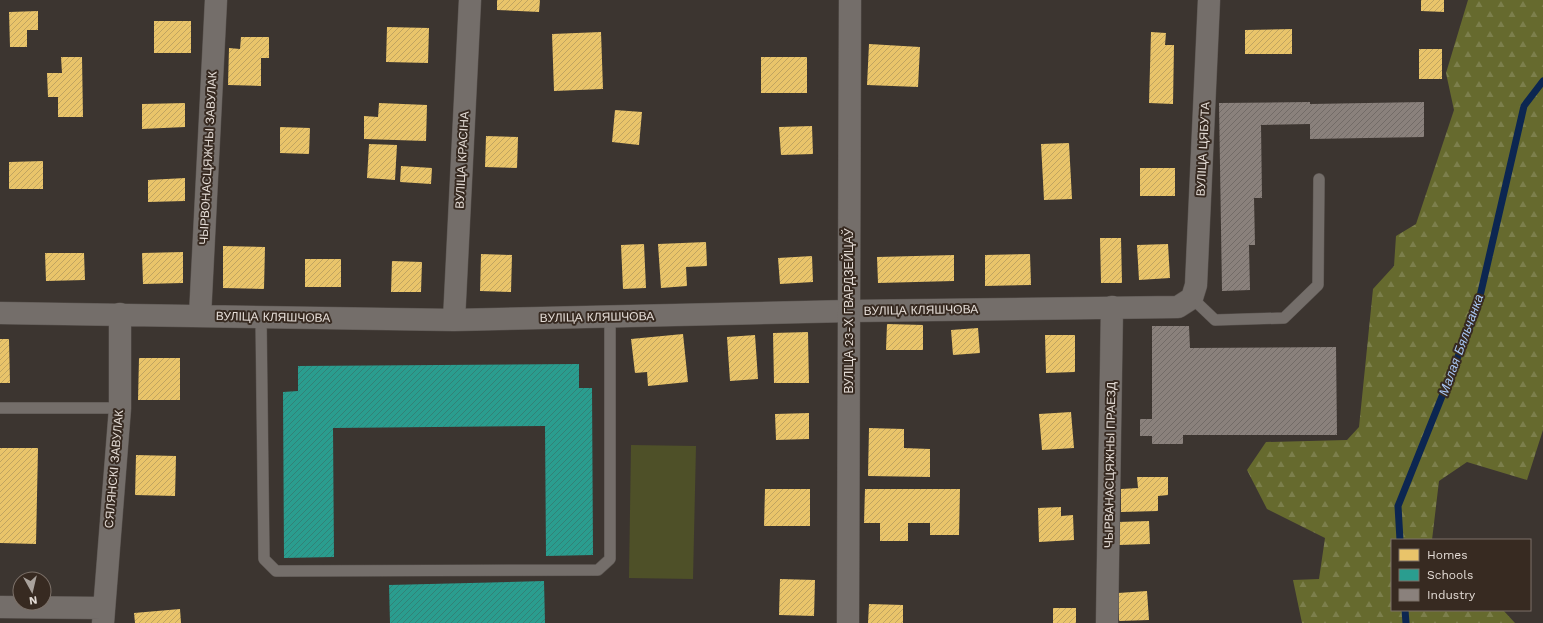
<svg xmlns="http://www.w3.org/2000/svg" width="1543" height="623" font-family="'Work Sans',sans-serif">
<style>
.forest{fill:url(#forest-firs)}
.park{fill:#4e5028}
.homes{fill:url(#homes-hatch)}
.schools{fill:url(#schools-hatch)}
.industry{fill:url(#industry-hatch)}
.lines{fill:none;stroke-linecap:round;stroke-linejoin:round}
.stream{stroke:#0c2651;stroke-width:7}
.service-casing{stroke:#59534f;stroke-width:12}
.minor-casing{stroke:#59534f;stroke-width:23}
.tertiary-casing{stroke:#59534f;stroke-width:23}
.service{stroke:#746e6a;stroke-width:11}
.minor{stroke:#746e6a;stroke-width:22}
.tertiary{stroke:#746e6a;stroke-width:22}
.labels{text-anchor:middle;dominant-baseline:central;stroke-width:4;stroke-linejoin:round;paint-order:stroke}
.street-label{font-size:12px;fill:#e4dcd6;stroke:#372a21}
.water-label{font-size:13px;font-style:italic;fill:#a7c5f3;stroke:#372a21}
</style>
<defs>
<pattern id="forest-firs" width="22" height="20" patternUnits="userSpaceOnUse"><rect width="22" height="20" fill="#666a2e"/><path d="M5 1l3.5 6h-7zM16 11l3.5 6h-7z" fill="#7c7f4c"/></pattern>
<pattern id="homes-hatch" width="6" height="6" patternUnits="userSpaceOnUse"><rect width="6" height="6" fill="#e9c46a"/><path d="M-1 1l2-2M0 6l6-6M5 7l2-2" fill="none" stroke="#c0a460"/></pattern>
<pattern id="schools-hatch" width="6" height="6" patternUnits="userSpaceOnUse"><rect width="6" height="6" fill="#2a9d8f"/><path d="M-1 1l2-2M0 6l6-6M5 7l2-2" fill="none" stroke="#328277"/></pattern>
<pattern id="industry-hatch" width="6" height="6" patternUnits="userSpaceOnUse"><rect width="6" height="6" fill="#8a817c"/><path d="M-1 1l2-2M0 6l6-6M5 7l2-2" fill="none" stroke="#726b67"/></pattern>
</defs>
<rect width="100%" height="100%" fill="#3c3530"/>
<!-- forest -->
<path class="forest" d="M1468,0H1543V430L1527,480L1467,462L1439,481L1432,540H1392V610H1503L1515,623H1302L1293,580L1319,579L1325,538L1267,509L1247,470L1266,442L1347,440L1359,427L1373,289L1394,266L1396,236L1416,224L1454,110L1446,73Z"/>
<!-- park -->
<path class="park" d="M631,445L696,446L693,579L629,578Z"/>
<!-- homes -->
<path class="homes" d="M497,0H540L539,12L497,10Z
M1421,0H1444V12L1421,11Z
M38,11V30H27V47H10L9,12Z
M154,21H191V53H154Z
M387,27L429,28L428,63L386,62Z
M1292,29V54H1245V30Z
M601,32L603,89L554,91L552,34Z
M1151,32L1166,33L1165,45H1174L1173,104L1149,103Z
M241,37H269V58H261V86L228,85L229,48L240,49Z
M869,44L920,47L918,87L867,85Z
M1419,49H1442V79H1419Z
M61,57H82L83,117H58V97H48L47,73H62Z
M761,57H807V93H761Z
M185,103V127L142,129V104Z
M379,103L427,105L426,141L364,139V116L378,117Z
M615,110L642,112L639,145L612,142Z
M812,126L813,154L781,155L779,127Z
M280,127L310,128L309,154L280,153Z
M486,136L518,137L517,168L485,167Z
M1069,143L1072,199L1044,200L1041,144Z
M369,144L397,145L395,180L367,178Z
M43,161V189H9V162Z
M401,166L432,168L431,184L400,182Z
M1140,168H1175V196H1140Z
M185,178V201L148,202V180Z
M1100,238H1121L1122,283H1101Z
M706,242L707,266L686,267L687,286L661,288L658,244Z
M644,244L646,288L623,289L621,245Z
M1168,244L1170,278L1139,280L1137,245Z
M223,246L265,247L264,289L223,288Z
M183,252V283L143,284L142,253Z
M45,253H84L85,280L46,281Z
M481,254L512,255L511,292L480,291Z
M1030,254L1031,285L985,286V255Z
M954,255V281L878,283L877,257Z
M812,256L813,282L780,284L778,258Z
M305,259H341V287H305Z
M392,261L422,262L421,292H391Z
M887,324L923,325V350H886Z
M978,328L980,353L953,355L951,330Z
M808,332L809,383H774L773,333Z
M683,334L688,382L648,386L647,372L635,373L631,339Z
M755,335L758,379L730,381L727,337Z
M1045,335H1075V372L1046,373Z
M0,339H9L10,383H0Z
M139,358H180V400H138Z
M1071,412L1074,448L1042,450L1039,414Z
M809,413V439L776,440L775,414Z
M869,428L904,429V448L930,449V477L868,476Z
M0,448H38L36,544L0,543Z
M136,455L176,456L175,496L135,495Z
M1137,477H1168V495L1158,496V511L1121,512V489L1138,488Z
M765,489H810V526H764Z
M865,489H960L959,535H930V523H908V541H880V523H864Z
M1061,507V516L1073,515L1074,540L1039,542L1038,508Z
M1149,521L1150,544L1119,545L1118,522Z
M780,579L815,580L814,616L779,615Z
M1147,591L1149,620L1119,621L1118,593Z
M869,604L903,605V623H868Z
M1053,608H1076V623H1053Z
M180,609L181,623H135L134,613Z"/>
<!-- schools -->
<path class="schools" d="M579,364V388H592L593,555L546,556L545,426L333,428L334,557L284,558L283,392L298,391V366Z
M544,581L545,623H390L389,585Z"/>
<!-- industry -->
<path class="industry" d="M1310,102V104L1424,102V137L1310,139V124L1261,125L1262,198H1254L1255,245H1249L1250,290L1222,291L1219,103Z
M1152,326H1189L1190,348L1336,347L1337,435H1183V444H1152V436H1140V419H1152Z"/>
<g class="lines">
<!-- stream -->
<path class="stream" d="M1400,540L1398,506L1477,309L1524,106L1543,81
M1405,610L1406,623"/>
<defs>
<path id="service" d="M1192,298L1215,320L1284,318L1318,285L1319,179
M261,317L264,559L276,571L598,570L610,559V318
M0,408H120"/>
<path id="minor" d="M0,313L454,320L849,311L1178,307L1192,298L1196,285L1209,0
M200,316L216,0
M454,320L470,0
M0,607L103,608
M103,623L120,408V314
M1107,623L1112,307"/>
<path id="tertiary" d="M848,623L850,0"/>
</defs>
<!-- service casing -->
<use href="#service" class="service-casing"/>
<!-- minor casing -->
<use href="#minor" class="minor-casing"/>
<!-- tertiary casing -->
<use href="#tertiary" class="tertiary-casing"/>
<!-- service -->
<use href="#service" class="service"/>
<!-- minor -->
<use href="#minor" class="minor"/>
<!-- tertiary -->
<use href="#tertiary" class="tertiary"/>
</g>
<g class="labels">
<!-- street labels -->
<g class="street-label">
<text transform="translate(1203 149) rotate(-87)">ВУЛІЦА ЦЯБУТА</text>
<text transform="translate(208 158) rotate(-87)">ЧЫРВОНАСЦЯЖНЫ ЗАВУЛАК</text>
<text transform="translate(462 160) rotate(-87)">ВУЛІЦА КРАСІНА</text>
<text transform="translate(921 310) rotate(-1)">ВУЛІЦА КЛЯШЧОВА</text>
<text transform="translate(849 311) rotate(-90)">ВУЛІЦА 23-Х ГВАРДЗЕЙЦАЎ</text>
<text transform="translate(273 317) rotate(1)">ВУЛІЦА КЛЯШЧОВА</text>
<text transform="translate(597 317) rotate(-1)">ВУЛІЦА КЛЯШЧОВА</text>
<text transform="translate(1110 465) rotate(-89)">ЧЫРВАНАСЦЯЖНЫ ПРАЕЗД</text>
<text transform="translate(114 469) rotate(-85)">СЯЛЯНСКІ ЗАВУЛАК</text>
</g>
<!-- water labels -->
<g class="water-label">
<text transform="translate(1461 345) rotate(-70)">Малая Бяльчанка</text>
</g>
</g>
<!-- legend -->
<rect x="1391" y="539" width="140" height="72" fill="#372a21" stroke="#7c7169"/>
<rect x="1399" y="549" width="20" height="12" fill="#e9c46a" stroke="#7c7169"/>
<text x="1427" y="559" font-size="12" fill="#e4dcd6">Homes</text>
<rect x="1399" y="569" width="20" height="12" fill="#2a9d8f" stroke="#7c7169"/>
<text x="1427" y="579" font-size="12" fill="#e4dcd6">Schools</text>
<rect x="1399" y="589" width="20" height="12" fill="#8a817c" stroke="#7c7169"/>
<text x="1427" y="599" font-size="12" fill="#e4dcd6">Industry</text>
<!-- north arrow -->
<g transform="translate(32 591) rotate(172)"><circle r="19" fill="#372a21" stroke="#7c7169"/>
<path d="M0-3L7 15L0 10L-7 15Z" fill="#a9a29c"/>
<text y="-6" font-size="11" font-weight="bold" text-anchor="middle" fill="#e4dcd6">N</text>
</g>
</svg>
